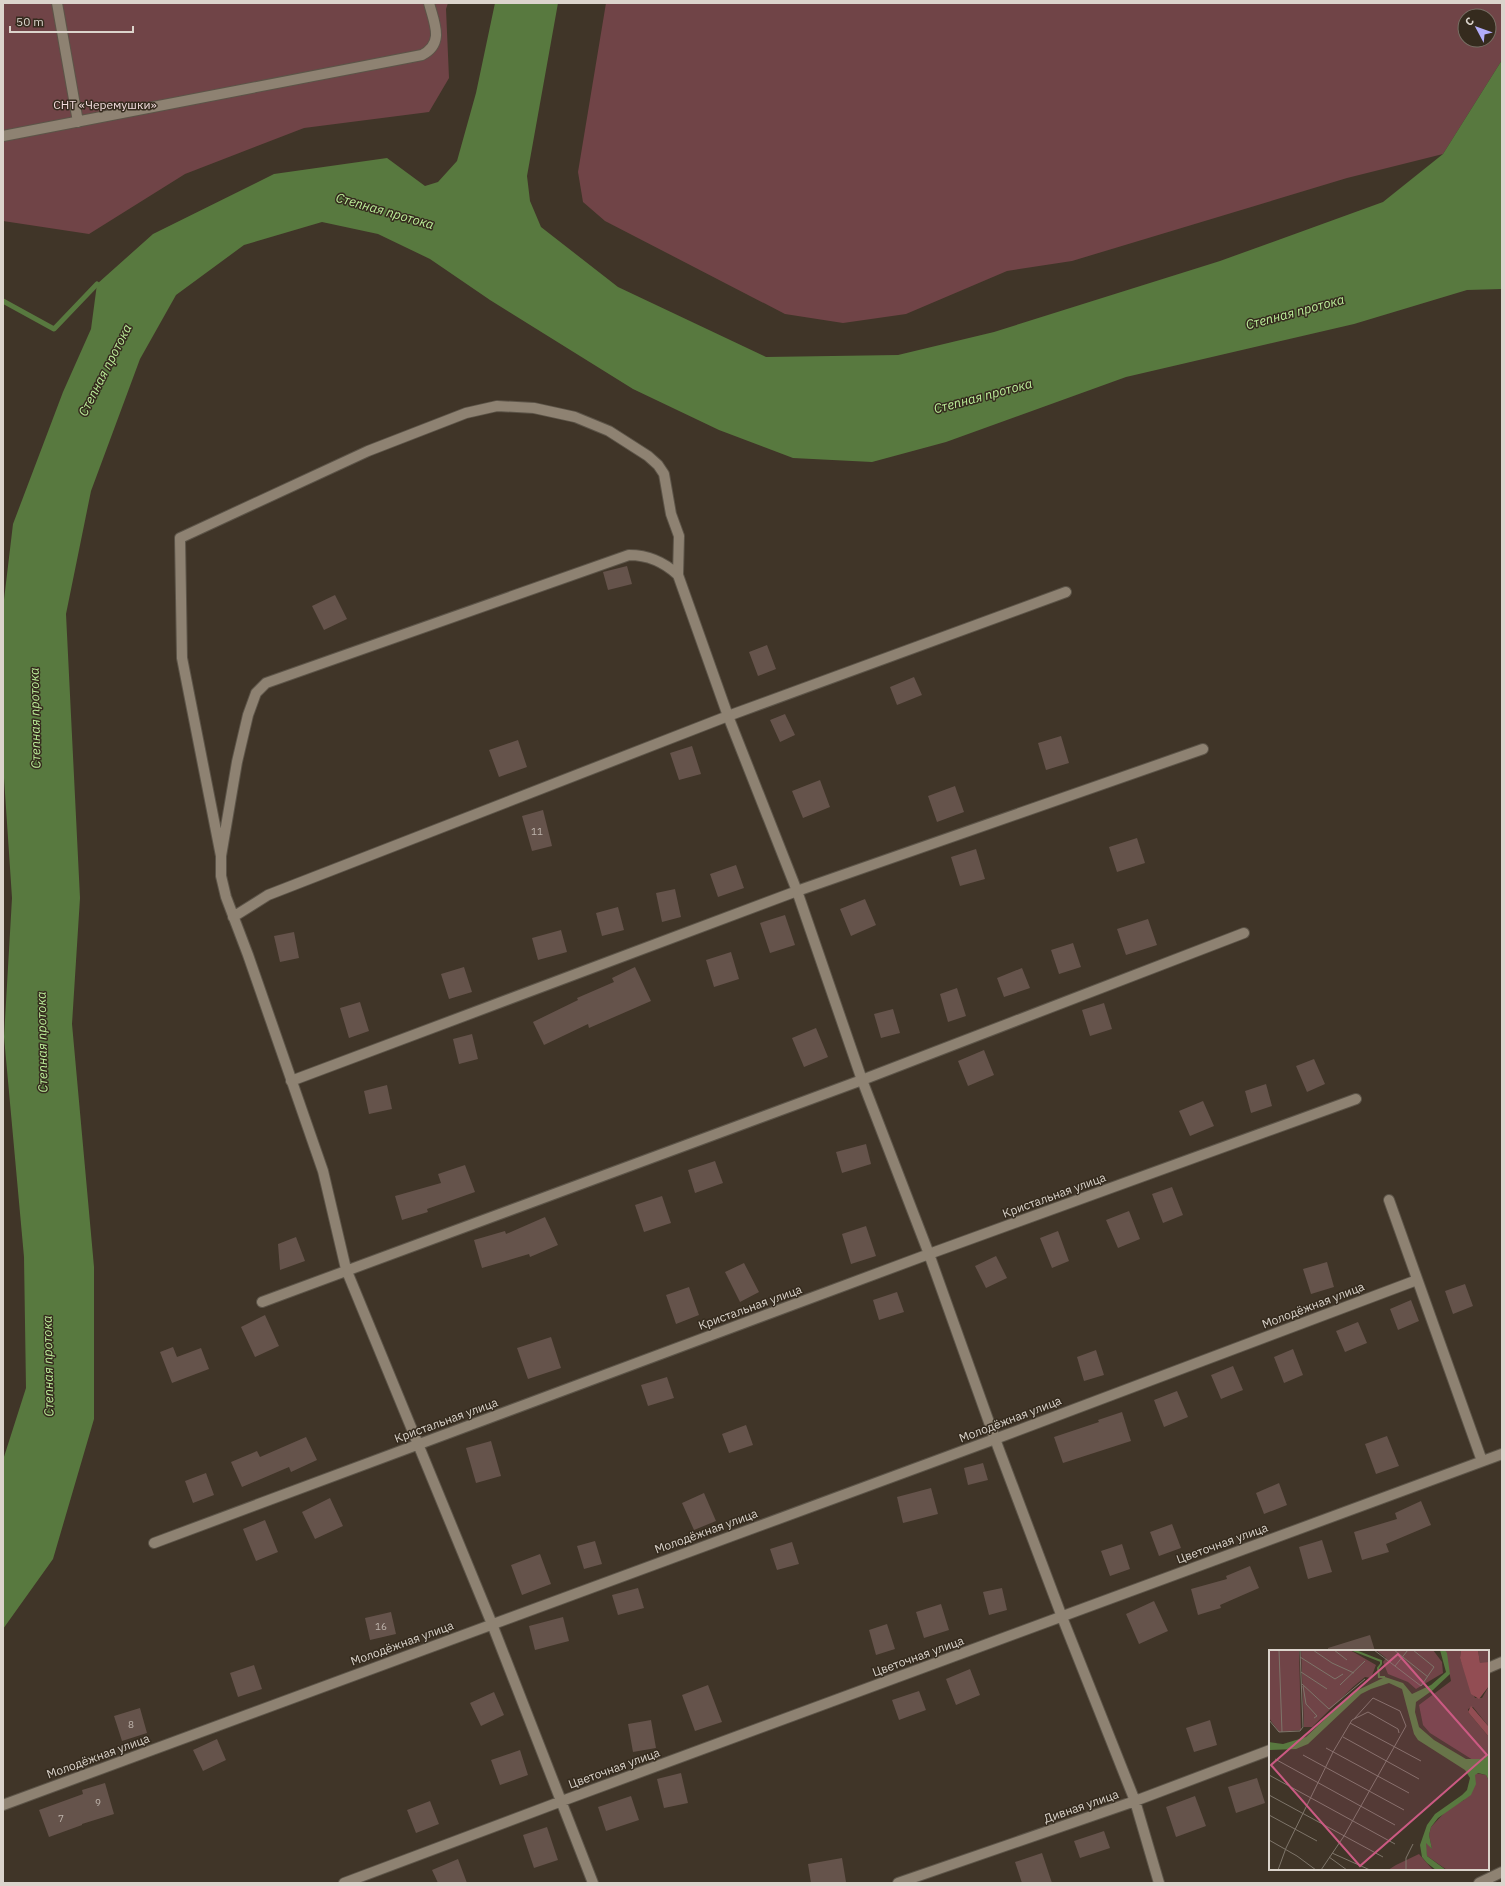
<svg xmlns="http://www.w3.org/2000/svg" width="1505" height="1886" font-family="'IBM Plex Sans',sans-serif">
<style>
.green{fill:#704447;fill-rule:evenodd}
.water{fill:#58793f}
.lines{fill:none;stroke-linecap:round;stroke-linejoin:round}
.stream{stroke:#58793f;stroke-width:5}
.building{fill:#65534b}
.minor-casing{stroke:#5c5448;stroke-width:12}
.minor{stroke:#8e8272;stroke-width:10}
.labels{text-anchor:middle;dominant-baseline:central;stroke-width:3;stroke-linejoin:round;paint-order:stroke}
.number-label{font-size:10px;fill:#beb4ac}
.park-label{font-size:12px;fill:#f2dcdd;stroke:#352b1e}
.street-label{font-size:12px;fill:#dbd4cc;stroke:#352b1e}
.water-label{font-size:13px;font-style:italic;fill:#bcee99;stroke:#352b1e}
.inset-river{fill:none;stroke:#58793f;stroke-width:2}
.inset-road{fill:none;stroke:#7e756a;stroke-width:1}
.view{fill:#cb5a83;fill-opacity:0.15;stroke:#cb5a83;stroke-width:2}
.inset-edge{fill:none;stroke:#dbd4cc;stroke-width:2}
</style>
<rect width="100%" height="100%" fill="#403528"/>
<!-- green -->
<path class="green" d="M3,3H448L446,9L449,78L429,112L304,128L185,174L89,234L3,221Z
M606,3H1502V60L1443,154L1347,178L1072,261L1007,271L906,314L843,323L785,314L605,221L583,202L578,172ZM1465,16H1489V40H1465Z"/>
<!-- water -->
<path class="water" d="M495,3H558L527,176L530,201L541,227L618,287L766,357L898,355L994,332L1220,261L1383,202L1443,154L1502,60V289L1467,290L1354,324L1126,377L946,442L872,462L793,458L719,430L633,389L490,300L430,259L378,234L322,222L244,245L176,295L140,359L91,491L66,614L80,898L72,1024L94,1267V1419L53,1559L3,1629V1460L26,1388L24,1257L4,1037L12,898L3,763V608L13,524L63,392L91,329L97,284L153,234L274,174L387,158L425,186L438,182L457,161L476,93Z"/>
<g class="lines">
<!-- stream -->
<path class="stream" d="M3,301L54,329L97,284"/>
</g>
<!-- building -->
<path class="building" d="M627,566L632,584L608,590L603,572Z
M335,595L347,619L324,630L312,606Z
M767,645L776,669L758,676L749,652Z
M914,677L922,695L897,705L890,687Z
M785,714L795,735L780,742L770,720Z
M1061,736L1069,763L1046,770L1038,743Z
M518,740L527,767L499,777L489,750Z
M692,746L701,774L679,780L670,753Z
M820,780L830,807L803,818L792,791Z
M955,786L964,812L937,822L928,796Z
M543,810L552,846L532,851L522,816Z
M1137,838L1145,863L1117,872L1109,847Z
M976,849L985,879L960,886L951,857Z
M736,865L744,888L718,897L710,874Z
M675,889L681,917L662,922L656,893Z
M865,899L876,925L851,936L840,909Z
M618,907L624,930L602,936L596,913Z
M785,915L795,945L770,953L760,923Z
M1148,919L1157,945L1126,955L1117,929Z
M561,930L567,952L538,960L532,938Z
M294,932L299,958L280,962L274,936Z
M1073,943L1081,967L1059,974L1051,950Z
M731,952L739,979L714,987L706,960Z
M464,967L472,992L449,999L441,974Z
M635,967L651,1001L589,1028L588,1024L544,1045L533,1022L578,1000L577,998L614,982L612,978Z
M1022,968L1030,988L1004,997L997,978Z
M957,988L966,1016L948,1022L940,994Z
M360,1002L369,1031L349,1038L340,1008Z
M1104,1003L1112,1029L1090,1036L1082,1010Z
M893,1009L900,1033L881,1038L874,1014Z
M816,1028L828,1057L804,1067L792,1038Z
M472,1034L478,1059L459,1064L453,1039Z
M984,1050L994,1075L968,1086L958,1061Z
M1314,1059L1325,1084L1307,1092L1296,1066Z
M1266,1084L1272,1106L1251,1113L1245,1091Z
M387,1085L392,1109L369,1114L364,1091Z
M1203,1101L1214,1126L1190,1136L1179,1111Z
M866,1144L871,1164L842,1173L836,1152Z
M715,1161L723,1183L695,1193L688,1170Z
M465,1165L475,1192L427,1209L428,1212L402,1220L395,1196L441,1183L438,1174Z
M1172,1187L1183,1215L1163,1223L1152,1194Z
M662,1196L671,1223L644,1232L635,1205Z
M1129,1211L1140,1239L1118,1248L1106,1220Z
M545,1217L558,1245L530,1257L529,1254L482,1268L474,1240L505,1231L506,1234Z
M866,1226L876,1256L851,1264L842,1234Z
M1058,1231L1069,1261L1052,1268L1040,1238Z
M296,1237L305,1261L280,1270L278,1244Z
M996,1256L1007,1278L986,1288L975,1266Z
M1327,1262L1334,1287L1311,1294L1303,1269Z
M744,1263L759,1292L740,1302L725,1272Z
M1465,1284L1473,1306L1453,1314L1445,1291Z
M689,1287L699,1315L676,1324L666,1295Z
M897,1292L904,1312L879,1320L873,1300Z
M1411,1300L1419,1321L1398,1330L1390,1309Z
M265,1315L279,1346L255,1357L241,1327Z
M1358,1322L1367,1343L1345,1352L1336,1331Z
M551,1337L561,1368L528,1379L517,1348Z
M173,1347L177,1357L201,1348L209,1369L172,1383L160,1352Z
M1293,1349L1303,1375L1284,1383L1274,1357Z
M1096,1350L1104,1375L1084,1381L1077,1357Z
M1233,1366L1243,1390L1221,1399L1211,1375Z
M667,1377L674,1398L648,1406L641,1385Z
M1177,1391L1188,1417L1164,1427L1154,1400Z
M1122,1412L1131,1441L1063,1463L1054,1437L1099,1422L1098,1420Z
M746,1425L753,1445L729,1453L722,1434Z
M1387,1436L1399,1466L1376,1474L1365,1444Z
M306,1437L317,1460L291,1472L289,1467L242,1487L231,1462L257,1451L260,1457Z
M491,1441L501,1476L476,1483L466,1448Z
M983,1463L988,1480L968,1485L964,1468Z
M206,1473L214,1495L193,1503L185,1481Z
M1279,1483L1287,1505L1264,1514L1256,1493Z
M931,1488L938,1514L903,1523L897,1497Z
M704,1493L716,1521L694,1530L682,1503Z
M330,1498L343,1526L315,1539L302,1512Z
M1421,1501L1431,1525L1386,1544L1389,1552L1362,1560L1354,1532L1397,1519L1395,1513Z
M265,1520L278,1552L256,1561L243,1529Z
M1172,1524L1181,1548L1159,1556L1150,1532Z
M1322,1540L1332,1572L1308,1579L1299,1547Z
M595,1541L602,1564L584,1569L577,1546Z
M792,1542L799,1564L777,1570L770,1549Z
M1122,1544L1130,1569L1110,1576L1101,1551Z
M540,1554L551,1584L522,1595L511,1565Z
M1250,1566L1259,1588L1220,1605L1221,1608L1198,1615L1191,1589L1227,1579L1226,1576Z
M638,1588L644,1608L618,1615L612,1595Z
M1002,1588L1007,1610L989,1615L983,1592Z
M1154,1601L1168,1631L1139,1644L1126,1614Z
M941,1604L949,1630L924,1638L916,1612Z
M391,1612L396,1634L370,1640L365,1618Z
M563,1617L569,1641L535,1650L529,1626Z
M887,1624L895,1649L876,1655L869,1630Z
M1370,1635L1375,1651H1328V1648Z
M254,1665L262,1689L238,1697L230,1673Z
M970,1669L980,1695L956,1705L946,1679Z
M708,1685L722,1722L695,1731L682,1695Z
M919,1691L926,1710L899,1720L892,1700Z
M494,1692L504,1715L481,1726L470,1703Z
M140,1708L147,1733L122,1741L114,1716Z
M651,1720L656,1748L633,1752L628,1724Z
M1210,1720L1217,1745L1194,1752L1186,1728Z
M217,1739L226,1760L203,1771L193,1750Z
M520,1750L528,1775L500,1785L491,1760Z
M681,1773L688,1803L664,1808L657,1779Z
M1257,1778L1265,1803L1236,1813L1228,1787Z
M105,1783L114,1814L82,1824V1825L49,1837L39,1810L83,1794L82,1790Z
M631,1796L639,1820L606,1831L598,1807Z
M1195,1796L1206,1826L1176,1837L1166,1807Z
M430,1801L439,1824L416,1833L407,1810Z
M547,1827L558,1860L534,1868L523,1835Z
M1104,1831L1110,1848L1080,1858L1074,1841Z
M1042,1853L1052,1883H1022L1015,1862Z
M842,1858L846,1882L811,1883L808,1864Z
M458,1859L467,1883H438L432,1870Z"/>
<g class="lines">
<defs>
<path id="minor" d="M57,3L78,122
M3,136L422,55C445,43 434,23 429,3
M221,856L182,658L180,538L368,451L466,413L497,406L534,408L575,417L609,431L648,456L658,465L664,474L671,514L679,536L678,575L728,716L797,891L862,1080L929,1254L995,1439L1062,1617L1135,1801L1159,1883
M233,917L268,895L728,716L1066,592
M291,1081L797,891L1203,749
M1389,1200L1482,1461
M262,1302L862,1080L1244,933
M154,1543L929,1254L1356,1099
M1488,1668L1502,1662
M3,1805L995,1439L1417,1280
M344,1883L562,1801L1502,1454
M593,1883L492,1624L346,1269L323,1171L248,955L226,897L221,876V856L237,762L248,715L256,693L266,683L629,555C647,555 664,562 678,575
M898,1883L1135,1801L1270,1750
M1479,1883L1502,1872"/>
</defs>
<!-- minor casing -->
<use href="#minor" class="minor-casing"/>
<!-- minor -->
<use href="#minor" class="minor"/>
</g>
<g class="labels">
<!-- number labels -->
<g class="number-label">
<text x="537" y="831">11</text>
<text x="381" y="1626">16</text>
<text x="131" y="1724">8</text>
<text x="98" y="1802">9</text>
<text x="61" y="1818">7</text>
</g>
<!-- park labels -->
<g class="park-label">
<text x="105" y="104">СНТ «Черемушки»</text>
</g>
<!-- street labels -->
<g class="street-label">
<text transform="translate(1054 1195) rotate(-20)">Кристальная улица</text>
<text transform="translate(1313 1305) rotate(-21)">Молодёжная улица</text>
<text transform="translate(750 1307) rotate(-20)">Кристальная улица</text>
<text transform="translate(1010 1419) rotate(-21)">Молодёжная улица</text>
<text transform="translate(446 1420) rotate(-20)">Кристальная улица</text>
<text transform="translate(706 1531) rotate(-20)">Молодёжная улица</text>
<text transform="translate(1222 1543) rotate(-20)">Цветочная улица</text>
<text transform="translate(402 1643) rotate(-20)">Молодёжная улица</text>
<text transform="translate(918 1656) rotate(-20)">Цветочная улица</text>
<text transform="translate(98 1756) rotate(-20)">Молодёжная улица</text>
<text transform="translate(614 1768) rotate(-20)">Цветочная улица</text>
<text transform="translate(1081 1806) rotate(-19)">Дивная улица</text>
</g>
<!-- water labels -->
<g class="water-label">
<text transform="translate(385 211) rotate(16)">Степная протока</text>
<text transform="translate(1295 312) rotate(-15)">Степная протока</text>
<text transform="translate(105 370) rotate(-63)">Степная протока</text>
<text transform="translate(983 396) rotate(-15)">Степная протока</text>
<text transform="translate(35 718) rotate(-91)">Степная протока</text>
<text transform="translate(42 1042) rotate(-91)">Степная протока</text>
<text transform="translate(48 1366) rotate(-91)">Степная протока</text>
</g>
</g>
<!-- overview -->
<g transform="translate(1269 1650)">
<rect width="220" height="220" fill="#403528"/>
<path d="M0,0H30L32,80L10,82L0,68ZM32,0H81L107,15L102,28L96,27L84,37L43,77H35ZM107,0H164L173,12L174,23L147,39L139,32L119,24L114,12L117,8ZM176,0H192L191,8L206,48H213L220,36V77L204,57L199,59V62L220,87V103L215,109L204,110L161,83L154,75L150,55L182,31ZM209,0H220L219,13H211ZM206,123L217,125L219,129L220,220H178L158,206L156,195L157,192L163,199L160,185L162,177L179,159L195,150ZM150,204L164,220H119L127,215Z" fill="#704447"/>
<path d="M192,0H209L211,13L220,12V36L210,49L202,44L191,8ZM202,56L220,77V87L199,62Z" fill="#924d53"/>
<path d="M171,0H176L178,3L181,24L164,40L147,52L146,62L150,77L165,90L197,109H215L220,103V193L219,129L217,125L209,123L206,125L207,134L202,145L169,168L162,177L160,185L163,199L157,193L158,206L177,220H167L158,213L153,207L151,195L158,175L166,164L193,145L198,140L201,128L196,120L149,90L145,84L133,39L120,33L102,39L92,44L39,94L27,99L0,100V92L14,94L37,87L85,42L116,27L134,33L143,44L162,35L177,22Z" fill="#58793f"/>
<path class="inset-river" d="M84,0L112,11V14L109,18L110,27H116"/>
<path class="inset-road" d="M10,0L13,82M44,0L63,13L85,23M65,0L78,10M105,0L152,36L165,17L144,0M125,0L159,27M31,7L66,29L74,24M126,16L139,0M32,22L58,39M33,34L60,59L96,29M71,35L96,11M34,36L37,54L48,66L45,68M0,70L10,82L31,81L34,77L31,0M81,73L152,111M74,87L150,129M57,98L140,143M34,105L135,160M6,109L126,175M0,125L126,194M0,145L114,207M0,165L48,191M0,190L28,206L47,220M17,198L64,102L83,70L99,62L129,79L130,83M63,203L101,220M60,207L78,220M9,220L17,198M52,220L75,186L137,76L131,61L104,48L85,69M137,220V208L144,194"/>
<path class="view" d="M129,4L218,105L91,216L2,115Z"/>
<rect width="220" height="220" class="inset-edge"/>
</g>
<!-- border -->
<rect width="1505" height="1886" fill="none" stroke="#dbd4cc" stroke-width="8"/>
<!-- north arrow -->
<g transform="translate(1477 28) rotate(311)"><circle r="19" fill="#352b1e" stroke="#776f64"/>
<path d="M0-3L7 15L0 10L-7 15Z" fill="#b2adf9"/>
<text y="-6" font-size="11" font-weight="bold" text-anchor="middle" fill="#dbd4cc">С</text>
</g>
<!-- scale -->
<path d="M10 26v6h123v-6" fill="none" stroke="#dbd4cc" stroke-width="2"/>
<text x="16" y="26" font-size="12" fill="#dbd4cc" stroke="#352b1e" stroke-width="3" paint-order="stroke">50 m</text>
</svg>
